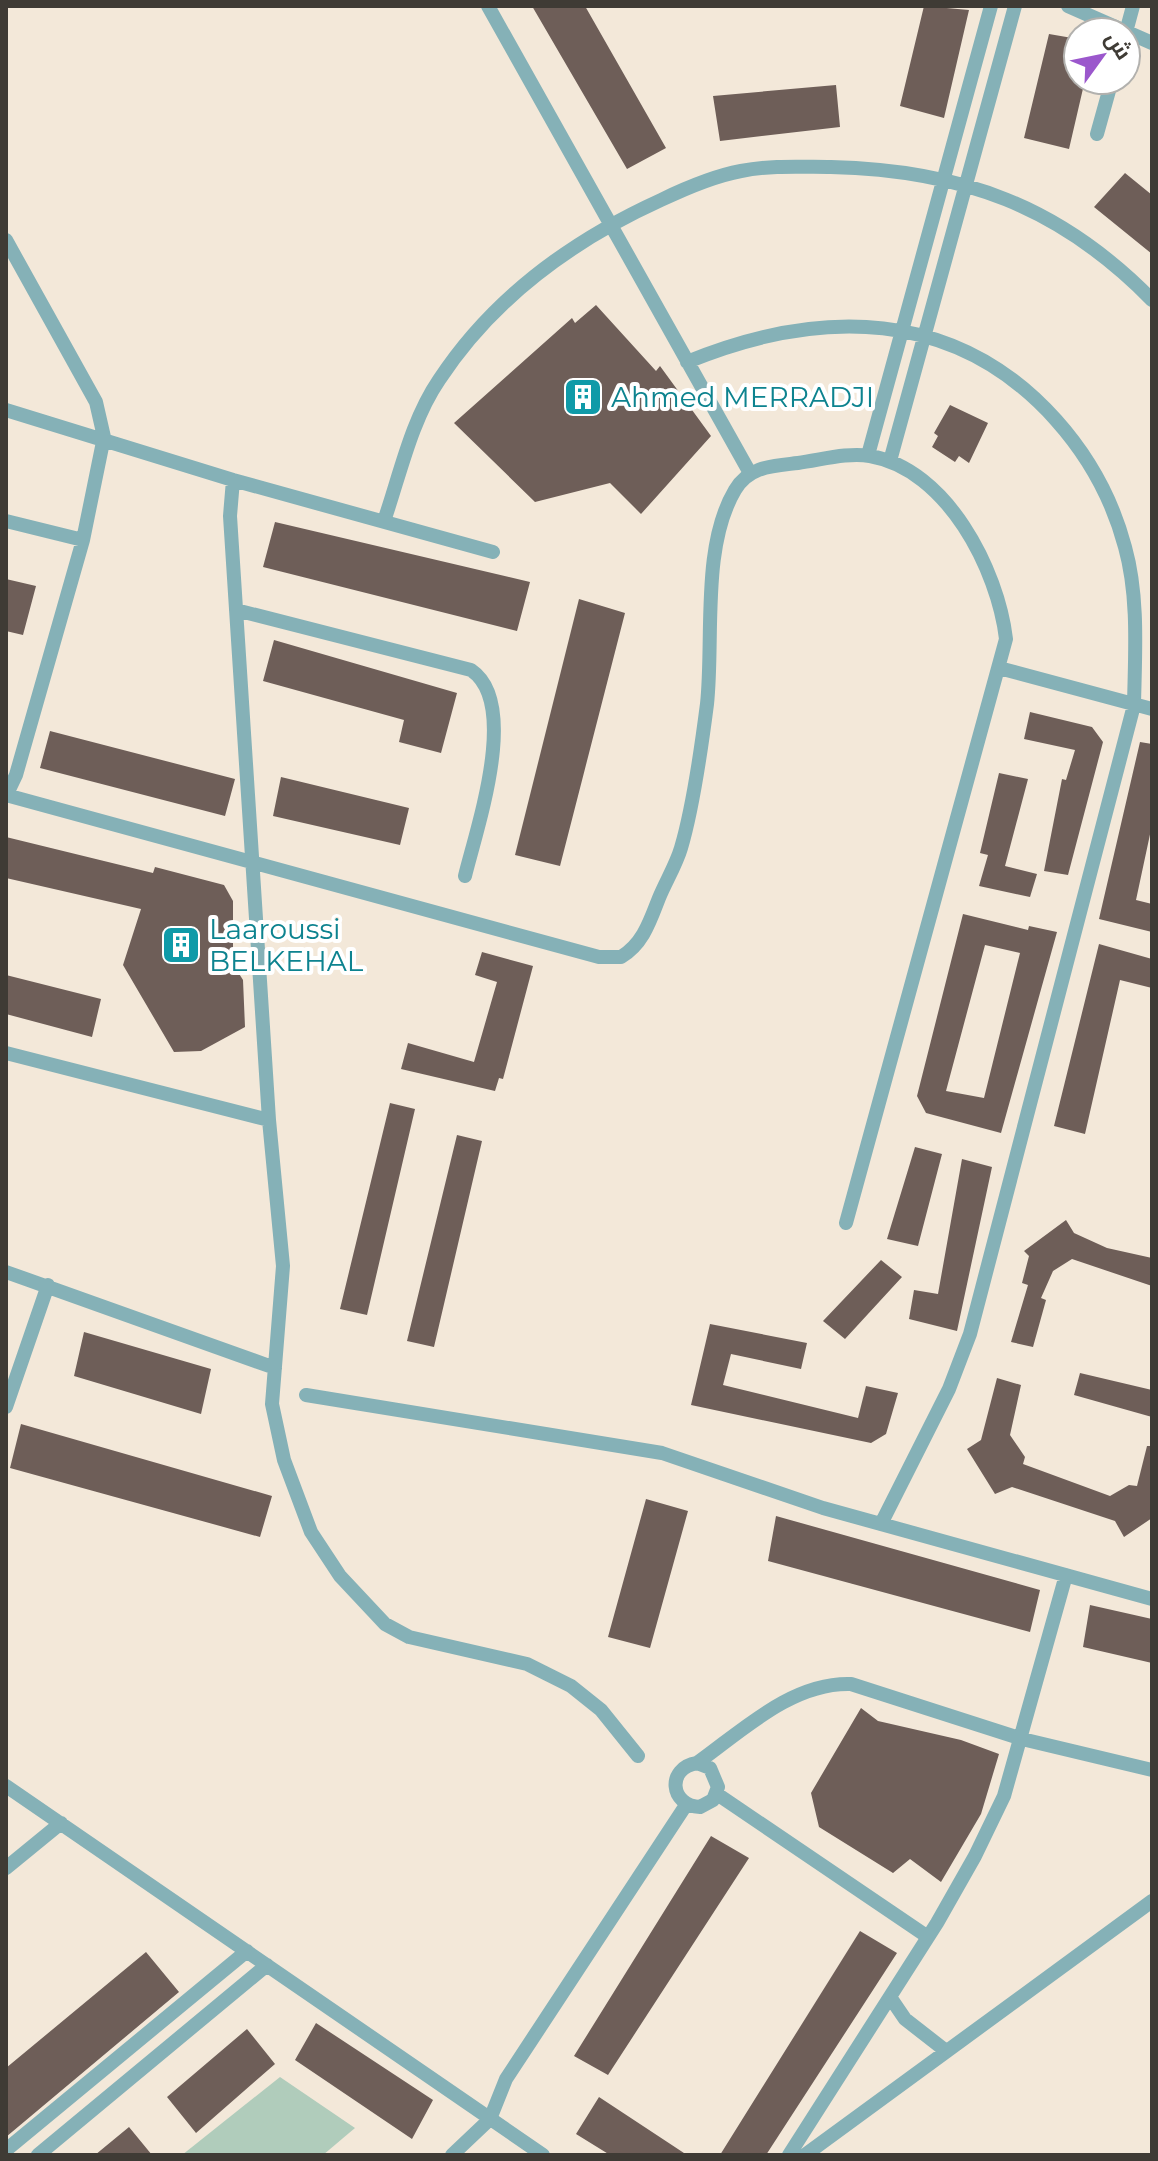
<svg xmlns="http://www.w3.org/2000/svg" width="1158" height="2161" font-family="Montserrat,Cairo,sans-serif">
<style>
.green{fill:#b0ccbb}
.building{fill:#6e5e58;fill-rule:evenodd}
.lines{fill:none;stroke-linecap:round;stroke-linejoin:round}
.street{stroke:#85b1b7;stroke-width:14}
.labels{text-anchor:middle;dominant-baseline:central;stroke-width:8;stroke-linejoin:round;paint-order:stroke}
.culture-label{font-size:28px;fill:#0d838f;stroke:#fff;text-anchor:start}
</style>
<rect width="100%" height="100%" fill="#f3e8d9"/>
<!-- green -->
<path class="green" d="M280,2077L355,2128L323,2155H182Z"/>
<!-- building -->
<path class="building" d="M532,6H585L666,148L627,169Z
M924,6L969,10L944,118L900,106Z
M1049,34L1078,39V80H1085L1069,149L1024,138Z
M836,85L840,127L720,141L713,96Z
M1125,173L1152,195V254L1094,207Z
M596,305L656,371L660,366L711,436L641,514L610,483L535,502L454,423L572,318L575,323Z
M950,405L988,423L969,463L959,456L955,462L932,447L938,436L934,433Z
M275,522L530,582L517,631L263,567Z
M6,579L36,586L23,635L6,631Z
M579,599L625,613L560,866L515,855Z
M274,640L457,693L441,753L399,742L404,720L263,681Z
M1030,712L1092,727L1103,742L1068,875L1044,871L1062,779L1066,780L1075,750L1024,739Z
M50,731L235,779L225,816L40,768Z
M1140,742L1152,744V825L1136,900L1152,904V932L1099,919Z
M999,773L1028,779L1005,866L1037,874L1030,897L979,886L988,855L980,853Z
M281,777L409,808L400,845L273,816Z
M6,837L153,873L155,867L224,885L233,901V964L243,980L245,1027L201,1051L174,1052L123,965L141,909L6,878Z
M963,914L1028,930L1029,926L1057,932L1001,1133L926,1113L917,1096ZM985,945L1020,953L984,1098L946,1091Z
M1099,944L1152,959V988L1120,980L1085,1134L1054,1126Z
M482,952L533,966L503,1079L499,1078L495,1091L401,1069L408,1043L474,1062L497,982L475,975Z
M6,975L101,999L92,1037L6,1014Z
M390,1103L415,1109L367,1315L340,1309Z
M457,1135L482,1141L434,1347L407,1341Z
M915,1147L942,1154L918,1246L887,1239Z
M962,1159L992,1167L957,1331L909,1319L914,1290L938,1294Z
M1066,1220L1074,1233L1107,1248L1152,1258V1286L1072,1259L1053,1271L1041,1298L1046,1300L1033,1347L1011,1342L1028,1285L1022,1283L1029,1256L1024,1251Z
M881,1260L902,1277L845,1339L823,1321Z
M710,1324L807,1343L801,1369L731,1354L723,1385L858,1418L866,1386L898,1393L886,1434L871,1443L691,1405Z
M84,1332L211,1369L201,1414L74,1376Z
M1080,1373L1152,1390V1417L1074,1395Z
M997,1378L1021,1385L1010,1435L1025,1457L1023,1464L1110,1496L1129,1485L1137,1486L1147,1446H1152V1518L1124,1537L1115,1521L1012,1487L995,1494L967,1449L981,1440Z
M21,1424L272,1496L260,1537L10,1468Z
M646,1499L688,1511L650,1648L608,1637Z
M776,1516L1040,1590L1030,1632L768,1561Z
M1090,1605L1152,1619V1663L1083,1647Z
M861,1708L878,1721L961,1740L999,1754L981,1814L941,1882L910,1859L893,1873L819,1827L811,1793Z
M711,1836L749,1858L608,2075L574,2056Z
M860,1931L897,1953L766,2155H720Z
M146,1952L179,1992L6,2137V2068Z
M316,2023L433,2100L412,2139L295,2060Z
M247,2029L275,2064L196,2133L167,2097Z
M599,2097L687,2155H610L576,2134Z
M129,2127L152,2155H95Z"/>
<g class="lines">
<!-- street -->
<path class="street" d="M488,6L750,473
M1068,6L1152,43
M1126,32L1133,6
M1097,134L1112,80
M6,240L96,402L104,437L83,540L16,775L6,796
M687,362C819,308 955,307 1056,420C1090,458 1112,498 1125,547C1139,597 1135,653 1134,705L970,1334L949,1389L881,1524
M6,410L233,480L493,552
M868,455L991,6
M890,461L1015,6
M233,480L230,516L269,1120L283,1266L272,1404L284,1460L311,1532L340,1576L385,1624L409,1637L527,1664L571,1686L601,1710L638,1756
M6,521L83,540
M384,521C400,475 411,421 439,380C493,298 573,240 661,200C686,188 714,176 741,171C770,165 802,167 831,167C961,170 1060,206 1152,300
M236,610L471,670C520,703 477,827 465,876
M999,668L1152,709
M6,795L599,957H621C643,944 650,921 659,898C666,881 676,865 681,848C692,811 702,743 707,704C714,639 701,547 735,490C749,466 773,466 798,463C821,460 848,452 870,456C947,469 998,570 1006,639L846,1223
M6,1053L269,1120
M6,1272L275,1368
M306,1395L662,1453L823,1508L1152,1599
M6,1407L48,1285
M697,1763L710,1768L718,1787L713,1800L700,1807C670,1806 666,1768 697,1763C742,1731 792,1682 851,1684L1022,1739L1152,1770
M6,1786L543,2155
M717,1794L928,1937
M6,1868L61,1823
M890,1997L905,2019L946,2051
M6,2150L247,1951
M38,2155L267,1965
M452,2155L490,2119L506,2079L686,1805
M789,2155L937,1923L975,1856L1004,1796L1066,1575
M805,2155L1152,1901"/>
</g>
<!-- icons -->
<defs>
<symbol id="building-square" viewBox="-11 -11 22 22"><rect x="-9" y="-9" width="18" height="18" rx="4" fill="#0f9aa8" stroke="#fff"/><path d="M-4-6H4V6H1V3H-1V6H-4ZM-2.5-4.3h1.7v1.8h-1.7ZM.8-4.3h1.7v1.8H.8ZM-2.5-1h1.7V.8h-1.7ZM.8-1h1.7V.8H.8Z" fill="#fff"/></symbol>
</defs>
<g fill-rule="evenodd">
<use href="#building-square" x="561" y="375" width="44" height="44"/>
<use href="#building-square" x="159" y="923" width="44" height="44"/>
</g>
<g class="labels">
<!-- culture labels -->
<g class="culture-label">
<text x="611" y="397">Ahmed MERRADJI</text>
<text x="209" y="929">Laaroussi<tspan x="209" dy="32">BELKEHAL</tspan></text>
</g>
</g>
<!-- border -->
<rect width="1158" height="2161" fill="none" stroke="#3f3b35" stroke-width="16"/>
<!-- north arrow -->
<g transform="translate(1102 56) rotate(57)"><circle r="38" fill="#ffffff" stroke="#b2b1ae" stroke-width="2"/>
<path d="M0-6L14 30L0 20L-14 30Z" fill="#9b57cc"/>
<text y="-12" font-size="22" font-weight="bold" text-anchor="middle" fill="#3f3b35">ش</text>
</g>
</svg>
